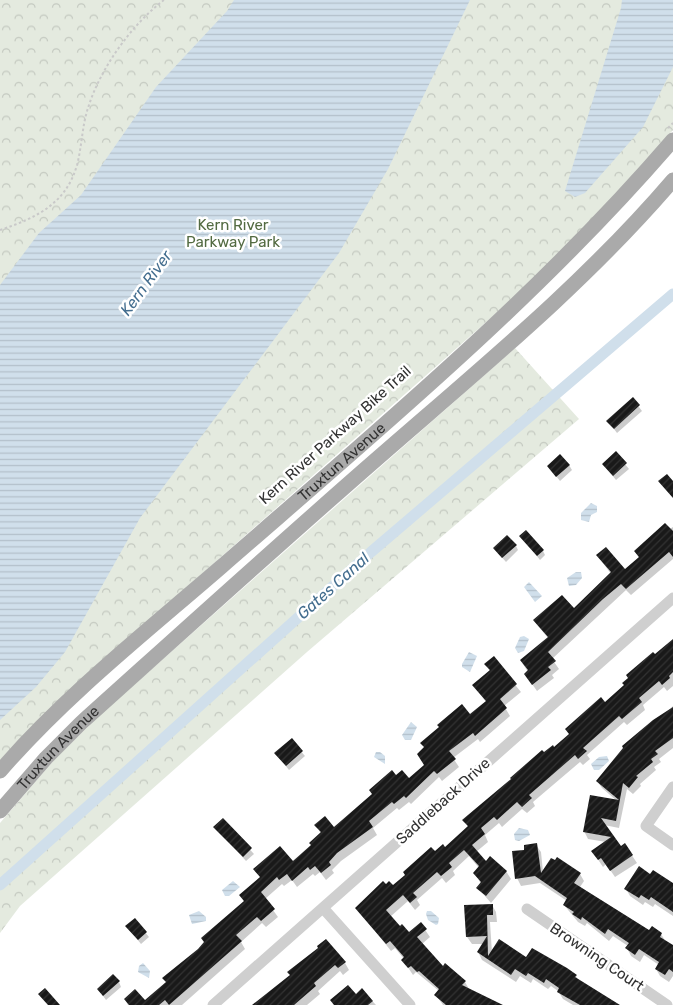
<svg xmlns="http://www.w3.org/2000/svg" width="673" height="1005" font-family="Rubik,sans-serif">
<style>
.park{fill:url(#park-crowns)}
.water{fill:url(#water-rules)}
.shadow{fill:#0003}
.lines{fill:none;stroke-linecap:round;stroke-linejoin:round}
.canal{stroke:#d0dfeb;stroke-width:11}
.building{fill:url(#building-hatch)}
.path{stroke:#c9c9c9;stroke-width:2;stroke-dasharray:2.5 2.5;stroke-linecap:butt}
.minor{stroke:#cfcfcf;stroke-width:11}
.major{stroke:#aaa;stroke-width:15}
.labels{text-anchor:middle;dominant-baseline:central;stroke-width:5;stroke-linejoin:round;paint-order:stroke}
.park-label{font-size:15px;fill:#536b42;stroke:#fff}
.street-label{font-size:15px;fill:#323232;stroke:#fff}
.water-label{font-size:16px;font-style:italic;fill:#446e8f;stroke:#fff}
</style>
<defs>
<pattern id="park-crowns" width="20" height="18" patternUnits="userSpaceOnUse" patternTransform="scale(1.25)"><rect width="20" height="18" fill="#e4eadf"/><path d="M2 6a3 3 0 1 1 6 0M12 15a3 3 0 1 1 6 0" fill="none" stroke="#c4c9c0"/></pattern>
<pattern id="water-rules" width="6" height="5" patternUnits="userSpaceOnUse" patternTransform="scale(1.25)"><rect width="6" height="5" fill="#d0dfeb"/><path d="M0 2.5h6" fill="none" stroke="#b3c0ca"/></pattern>
<pattern id="building-hatch" width="6" height="6" patternUnits="userSpaceOnUse" patternTransform="scale(1.25)"><rect width="6" height="6" fill="#191919"/><path d="M-1 1l2-2M0 6l6-6M5 7l2-2" fill="none" stroke="#323232"/></pattern>
</defs>
<rect width="100%" height="100%" fill="#fff"/>
<!-- park -->
<path class="park" d="M0,0H673V130L613,200L510,301L63,697L0,760Z
M515,348L579,419L307,652L20,906L0,933V823L55,759L103,712Z"/>
<!-- water -->
<path class="water" d="M234,0H470L388,169L339,253L140,518L65,652L36,687L0,720V285L39,233L81,195L156,87L227,11Z
M622,0H673V67L643,127L585,193L575,197L565,191L621,8Z
M591,503L597,506V512L591,515L589,522L581,520V513Z
M576,572H581L582,578L576,585L569,586L567,578Z
M529,582L542,596L535,602L524,587Z
M524,636L529,639L524,651L518,653L515,648L520,637Z
M469,652L477,656L470,672L462,667V664Z
M411,722L417,727L411,740H405L402,735Z
M376,752H380L385,756V764L374,757Z
M607,756L609,761L599,770H594L591,764L599,757Z
M519,828L528,830L530,835L519,841L515,840L514,834Z
M233,881L240,887L229,896H225L222,890Z
M199,911L206,917V921L192,924L189,915Z
M427,911H431L439,918L438,924L436,925L428,920L426,914Z
M143,963L150,971L149,978L138,972L139,966Z"/>
<!-- shadow -->
<path class="shadow" d="M633,399L642,411L617,433L608,421Z
M616,453L629,469L616,480L607,469Z
M569,465L572,470L560,481L548,466Z
M673,527V559L631,595L626,590L552,659L559,669L552,675L554,678L537,691L525,674L528,672L521,661L548,638L534,621L573,610L611,574L597,555L625,570L639,558L635,551Z
M521,536L543,551L545,555L540,560Z
M516,546L518,550L506,562L498,553Z
M673,641V686L667,691L664,687L643,705L645,710L627,725L624,722L587,755L590,759L583,765L580,762L533,802L535,806L527,813L522,809L502,827L499,823L485,835L488,842L476,852L486,863L506,871L511,879L491,903L478,888L481,884L475,873L479,868L469,856L453,871L455,875L446,883L442,878L417,900L420,905L415,910L408,901L390,917L409,934L421,924L430,937L422,944L443,968L465,982L469,989L496,1005H443L436,995L439,991L416,972L413,975L403,960L404,959L395,948L391,951L357,908L392,887L435,853L445,849L468,827L464,820L544,754L554,749Z
M493,658L521,692L504,706L510,716L480,742L478,739L453,758L459,767L442,781L439,777L411,804L409,802L399,810L397,808L373,828L377,835L341,861L332,870L334,873L326,880L320,872L315,876L313,874L297,887L292,880L284,886L282,884L265,899L278,917L266,927L262,923L241,942L245,949L182,1005H128L125,999L144,1002L167,983L164,979L198,950L244,902L241,895L261,878L255,869L292,862L312,846L321,834L316,825L333,828L396,776L408,780L425,766L470,716L486,702L474,685L490,672L486,664Z
M673,706V748L659,759L661,762L654,767L656,770L640,784L641,786L633,794L627,789L619,828L604,825L620,848L625,845L637,863L615,877L606,864L603,867L597,858L606,842L588,839L584,831L617,801L602,788L597,781Z
M291,740L305,756L289,770L276,754Z
M223,820L254,854L246,861L215,827Z
M536,845L541,852L543,872L580,874L584,881L580,887L650,931L661,934L666,942L673,947V976L669,982L660,976L656,969L659,965L644,955L640,962L631,956L627,948L628,946L613,936L609,941L587,923L585,926L578,922L564,905L567,901L540,883L521,886L517,878L526,851Z
M650,876L673,884V916L655,904L653,907L645,902L643,905L630,896L626,889Z
M492,905L496,912L497,922H490L492,953L527,959L576,976L578,980L617,1005H573L563,999L558,991L551,986L548,989L533,979L531,983L520,976L516,982L482,960L478,952L484,944H472L467,937Z
M135,920L149,937L141,944L127,927Z
M345,963L349,970L343,975L340,971L318,991L320,994L307,1005H254L291,976L289,972Z
M119,982L121,987L106,1000L98,989Z
M362,990L376,1005H334L356,995Z"/>
<g class="lines">
<!-- canal -->
<path class="canal" d="M0,885L371,552L673,294"/>
</g>
<!-- building -->
<path class="building" d="M633,397L640,405L614,429L606,421Z
M616,451L627,463L613,476L602,464Z
M560,454L570,465L556,477L547,466Z
M667,474L673,481V498L658,481Z
M665,523L673,531V557L669,552L626,589L621,584L603,599L548,652L556,661L548,667L551,670L532,685L524,674L528,670L520,660L548,637L533,620L562,595L574,608L611,572L596,555L606,547L625,569L639,557L634,551Z
M526,530L544,550L537,556L519,536Z
M507,535L517,545L502,558L493,548Z
M673,639V672L669,676L670,678L662,685L659,681L639,698L642,702L622,719L619,716L583,748L587,751L578,759L575,755L529,795L532,798L522,807L517,802L497,820L494,817L481,828L485,834L472,845L486,861L490,856L507,871L486,896L476,888L481,882L473,873L479,866L464,850L449,863L452,867L441,876L437,872L413,893L417,897L410,903L403,895L386,910L400,926L402,924L409,932L421,922L427,929L417,937L443,966L445,963L466,981L462,985L503,1005H446L434,995L439,989L419,971L417,972L411,966L408,968L401,960L404,957L390,941L386,944L355,908L383,881L386,884L389,881L393,885L405,875L403,872L431,847L435,851L443,844L445,847L468,826L462,820L511,779L510,778L542,750L544,752L553,745L554,747L569,734L565,729L601,697L605,702L624,685L622,683L628,678L626,675L653,652L655,654Z
M494,656L517,684L500,699L507,708L475,736L473,733L449,751L456,759L437,774L434,771L406,798L404,796L394,804L392,802L369,821L373,827L337,853L329,862L331,865L321,873L315,866L310,870L308,867L292,881L287,874L279,880L277,877L261,892L275,909L261,921L257,917L236,935L242,941L169,1005L165,1000L159,1005H129L124,999L135,989L145,1000L166,982L162,978L198,949L204,942L201,938L244,901L239,895L260,877L253,869L280,846L293,861L311,845L309,843L321,832L314,825L325,816L334,827L372,794L369,790L392,770L396,775L402,770L409,778L424,765L417,754L424,747L420,743L439,727L437,725L462,704L470,714L486,701L472,685L490,670L484,664Z
M673,707V738L655,751L658,754L651,759L653,762L636,776L638,777L629,788L623,783L616,821L601,818L621,846L625,843L633,855L610,871L601,858L598,860L591,851L611,837L583,832L590,795L619,800L596,781L623,748L622,746L653,720Z
M292,738L303,751L286,766L274,753Z
M223,818L252,848L243,857L213,827Z
M537,843L541,873L551,858L555,860L557,857L581,873L574,883L649,930L652,926L662,933L660,937L673,945V972L669,969L665,975L655,969L659,962L639,949L635,955L625,948L629,943L608,929L605,934L582,917L581,920L572,914L574,912L563,905L567,898L535,876L515,879L512,851L524,850V845Z
M639,866L650,874L653,870L673,883V912L651,897L649,900L641,895L639,898L624,889Z
M493,904V915H487L488,956L499,939L526,957L532,948L567,968L577,975L575,977L620,1005H580L557,992L559,988L546,979L544,983L528,973L526,976L515,969L511,975L477,952L487,936L466,937L464,905Z
M135,918L147,932L138,940L125,926Z
M326,939L346,962L338,968L335,965L314,983L316,986L294,1005H252L290,975L287,972L318,948L317,946Z
M113,974L120,981L103,996L97,989Z
M348,985L356,994L362,988L373,1001L368,1005H334L330,1000Z
M45,988L60,1005H48L38,994Z"/>
<g class="lines">
<!-- path -->
<path class="path" d="M668,128L673,123
M0,230C36,218 66,204 77,165C82,146 82,126 88,108C100,69 131,25 164,0"/>
<!-- minor -->
<path class="minor" d="M673,787L646,826L673,845
M323,908L410,1005
M527,909L667,1005
M213,1005L673,598"/>
<!-- major -->
<g class="major">
<path id="s1" d="M0,771C66,695 146,632 221,567C377,431 538,297 673,140"/>
<path id="s2" d="M0,811L46,758L81,723C180,634 279,544 379,457C481,368 585,283 673,180"/>
</g>
</g>
<g class="labels">
<!-- park labels -->
<g class="park-label">
<text x="233" y="225">Kern River<tspan x="233" dy="17">Parkway Park</tspan></text>
</g>
<!-- street labels -->
<g class="street-label">
<text transform="translate(335 435) rotate(-42)">Kern River Parkway Bike Trail</text>
<text stroke="none"><textPath href="#s1" startOffset="461">Truxtun Avenue</textPath></text>
<text stroke="none"><textPath href="#s2" startOffset="86">Truxtun Avenue</textPath></text>
<text transform="translate(443 801) rotate(-42)">Saddleback Drive</text>
<text transform="translate(597 957) rotate(34)">Browning Court</text>
</g>
<!-- water labels -->
<g class="water-label">
<text transform="translate(146 283) rotate(-54)">Kern River</text>
<text transform="translate(333 586) rotate(-42)">Gates Canal</text>
</g>
</g>
</svg>
